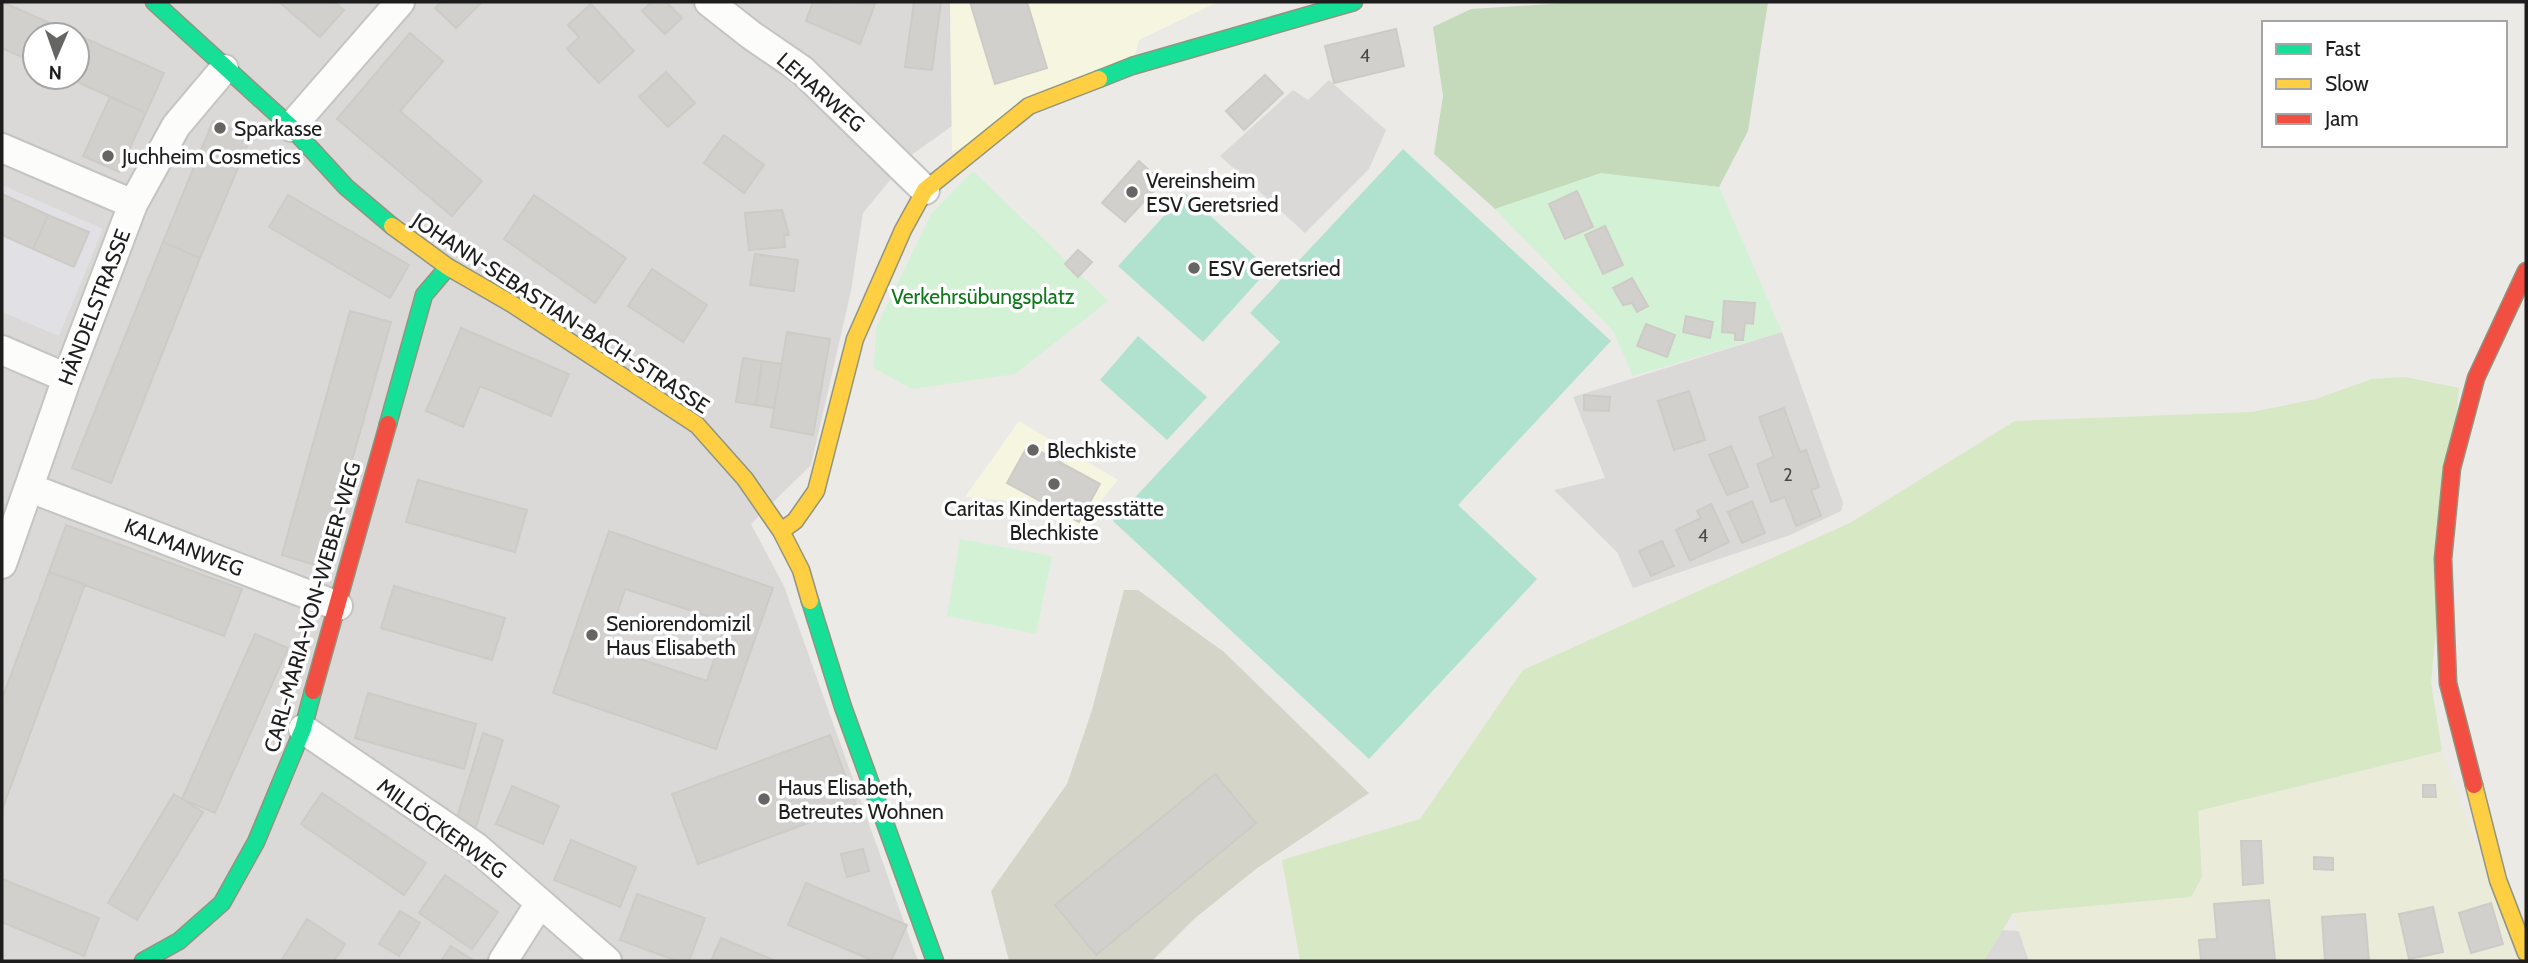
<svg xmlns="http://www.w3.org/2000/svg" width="2528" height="963" font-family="Cabin,sans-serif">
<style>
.residential{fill:#dad9d7;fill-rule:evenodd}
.education{fill:#f5f5e0}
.construction{fill:#d4d4c8}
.farmland{fill:#eaebd9}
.grass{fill:#d6e8c4}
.forest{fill:#c4dabb}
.park{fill:#d3f2d5}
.pitch{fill:#b1e2cf}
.plaza{fill:#e1e0e4}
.building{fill:#d2d0cc;stroke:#cecbc7;stroke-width:2;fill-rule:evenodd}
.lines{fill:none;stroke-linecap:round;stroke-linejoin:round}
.street-casing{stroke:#c4c4c2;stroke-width:32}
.fast-casing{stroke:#91947e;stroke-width:19}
.slow-casing{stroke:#91947e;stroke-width:19}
.jam-casing{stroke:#91947e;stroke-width:19}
.street{stroke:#fcfcfb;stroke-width:28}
.fast{stroke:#16e098;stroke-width:16}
.slow{stroke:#ffcf43;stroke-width:16}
.jam{stroke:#f24e42;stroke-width:16}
.poi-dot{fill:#656563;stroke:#fff;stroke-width:2.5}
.labels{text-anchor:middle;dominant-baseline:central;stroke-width:7;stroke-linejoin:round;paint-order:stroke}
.number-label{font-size:18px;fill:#4a4a49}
.street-label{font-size:21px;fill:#1d1d1d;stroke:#fff}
.poi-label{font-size:21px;fill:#1d1d1d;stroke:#fff;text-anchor:start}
.park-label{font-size:21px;fill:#0e781b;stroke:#fff}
</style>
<rect width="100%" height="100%" fill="#ebeae6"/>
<!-- residential -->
<path class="residential" d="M2,2H950L952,126L910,156L863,213L851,291L811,465L751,524L784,586L918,961H2ZM35,35H77V77H35Z
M1329,80L1386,130L1369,169L1305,233L1220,156L1293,90L1308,100Z
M1782,332L1843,503L1841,511L1790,535L1633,588L1617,552L1554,490L1605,478L1573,397Z
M1997,930L2019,931L2029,961H1979Z"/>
<!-- education -->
<path class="education" d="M950,2H1218L1139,40L1132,66L952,152Z
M1019,421L1118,480L1079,528L1001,500L965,497Z"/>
<!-- construction -->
<path class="construction" d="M1124,590H1138L1224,652L1369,793L1256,869L1194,919L1152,961H1009L991,891L1067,784L1092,710Z"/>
<!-- farmland -->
<path class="farmland" d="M2442,751L2518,961H2029L2013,913L2191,897L2202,877L2198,811Z"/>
<!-- grass -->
<path class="grass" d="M2405,377L2459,388L2431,683L2442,751L2198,811L2202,877L2191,897L2013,913L1984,961H1300L1282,860L1420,819L1523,670L1850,523L2015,421L2252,412L2316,399L2372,379Z"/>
<!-- forest -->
<path class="forest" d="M1581,2H1768L1748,131L1719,187L1599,174L1495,209L1434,154L1443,96L1433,27L1471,9Z"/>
<!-- park -->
<path class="park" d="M973,171L1108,301L1015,374L912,389L874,368L876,328L931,214Z
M1601,173L1719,187L1782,332L1633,376L1613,331L1495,209Z
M960,539L1052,556L1036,634L947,616Z"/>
<!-- pitch -->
<path class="pitch" d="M1403,149L1611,341L1458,505L1537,579L1369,759L1113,521L1280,342L1250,313Z
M1185,193L1269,269L1203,342L1118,266Z
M1138,336L1207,397L1167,440L1100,380Z"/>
<!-- plaza -->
<path class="plaza" d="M2,185L103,229L59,336L2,312V235L74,266L89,232L2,194Z"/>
<!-- building -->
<path class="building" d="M2,2L164,73L146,113L66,77H77V35H35V63L2,48Z
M279,2H334L344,10L320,37Z
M441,2H482L456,28L435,8Z
M652,2H666L682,18L665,34L642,11Z
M813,2L875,4L860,44L806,21Z
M914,2H941L932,70L905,67Z
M970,2H1027L1047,68L995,84Z
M591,4L634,51L599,83L567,49L579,37L568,25Z
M1396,29L1404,66L1334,83L1325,46Z
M410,33L443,61L400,111L482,181L452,216L337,119Z
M666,72L695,103L668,127L639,97Z
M1265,75L1283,93L1244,130L1226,111Z
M110,97L146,113L119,172L83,156Z
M213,121L251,137L200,258L163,242Z
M724,135L764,165L744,193L704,163Z
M1139,161L1162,182L1125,222L1102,203Z
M1577,191L1593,227L1565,239L1549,204Z
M2,194L48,215L33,249L2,235Z
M288,195L409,265L390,298L269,227Z
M534,195L626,258L595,303L504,239Z
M782,210L789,235H784L785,247L749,250L745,213Z
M48,215L89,232L74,267L33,249Z
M1605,226L1623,265L1603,274L1585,235Z
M163,242L200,258L111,483L72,468Z
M1078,250L1092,262L1078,277L1065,264Z
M755,254L798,260L794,291L750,285Z
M652,269L707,305L683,342L628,306Z
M1632,278L1648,306L1637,312L1632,303L1623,305L1613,288Z
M1724,301L1755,303L1753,324L1745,323L1743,340H1735V333L1722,332Z
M350,311L391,322L322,567L282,555Z
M1686,316L1713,322L1710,338L1683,332Z
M1646,324L1675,335L1667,357L1637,346Z
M461,328L569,374L551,416L480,386L463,427L426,411Z
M787,332L830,339L813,435L771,427Z
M743,358L762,361L756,405L736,402Z
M762,361L782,364L774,408L756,405Z
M1689,391L1705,440L1674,450L1658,401Z
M1584,395L1610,397L1609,411L1584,410Z
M1784,408L1800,452L1806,450L1819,487L1811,490L1821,516L1796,526L1785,497L1771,502L1757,464L1774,457L1759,417Z
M1028,445L1100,484L1079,522L1007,483Z
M1731,446L1748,487L1727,495L1709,455Z
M418,480L527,510L515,552L406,522Z
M1752,501L1765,533L1742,543L1728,512Z
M1711,504L1729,542L1690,561L1676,530L1701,518L1697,511Z
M66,525L242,589L224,636L49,572Z
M609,531L773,588L716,749L553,693ZM625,589L726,622L707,681L606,648Z
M1662,541L1674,566L1651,576L1639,551Z
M49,572L85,584L2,810V699Z
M394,586L505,618L492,660L381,628Z
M255,634L288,648L215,813L182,799Z
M368,693L476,724L464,769L355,738Z
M483,733L503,740L475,830L455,824Z
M830,735L856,805L698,864L672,794Z
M1215,774L1256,823L1096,955L1055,905Z
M2423,785H2435L2436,797H2423Z
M512,786L559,806L543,844L496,824Z
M322,793L426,863L404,895L301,824Z
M174,794L203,812L137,920L108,903Z
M571,840L636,867L620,907L554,880Z
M2241,841H2261L2263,883L2243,885Z
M863,849L869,871L847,877L841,854Z
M2314,857L2333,858V870L2314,869Z
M445,875L498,912L472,949L419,913Z
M2,879L99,918L84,956L2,922Z
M806,883L907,925L891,961H874L788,925Z
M637,894L705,918L689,961H677L620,940Z
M2269,900L2275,961H2201L2199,940L2217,939L2214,904Z
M2491,903L2503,944L2471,953L2459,913Z
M2433,907L2443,952L2409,959L2399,914Z
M400,911L420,923L399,956L379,944Z
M2365,914L2369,961H2325L2322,917Z
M307,919L345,944L334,961H281Z
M721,938L776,961H711Z
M451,946L474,961H441Z"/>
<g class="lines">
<defs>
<path id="street" d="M709,2L751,35L802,70L925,190
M291,127L400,2
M2,148L133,204
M2,350L67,378
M30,488L338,606
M2,564L67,378L133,204L176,126L224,69
M303,729L476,847L607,961
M503,961L540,903"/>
<path id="fast" d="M154,2L291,127L346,187L392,226
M1099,79L1132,66L1354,2
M388,424L424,295L448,267
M810,601L843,707L935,961
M143,961L179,941L222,903L256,842L303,729L313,691"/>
<path id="slow" d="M392,226L448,267L512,304L697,425L745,479L781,531L801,570L810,601
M781,531L795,521L816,491L855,339L903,230L925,190L1029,106L1099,79
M2474,785L2498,880L2526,953"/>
<path id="jam" d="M313,691L388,424
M2474,785L2448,683L2443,559L2452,468L2476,378L2526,271"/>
</defs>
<!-- street casing -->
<use href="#street" class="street-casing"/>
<!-- fast casing -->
<use href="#fast" class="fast-casing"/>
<!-- slow casing -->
<use href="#slow" class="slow-casing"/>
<!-- jam casing -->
<use href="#jam" class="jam-casing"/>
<!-- street -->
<use href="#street" class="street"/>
<!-- fast -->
<use href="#fast" class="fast"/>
<!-- slow -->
<use href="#slow" class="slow"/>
<!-- jam -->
<use href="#jam" class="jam"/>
</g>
<!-- markers -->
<g class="poi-dot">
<circle cx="220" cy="128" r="7"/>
<circle cx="108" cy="156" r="7"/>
<circle cx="1132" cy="192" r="7"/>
<circle cx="1194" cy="268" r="7"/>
<circle cx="1033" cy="450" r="7"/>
<circle cx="1054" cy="484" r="7"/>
<circle cx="592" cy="635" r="7"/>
<circle cx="764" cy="799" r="7"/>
</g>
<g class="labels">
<!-- number labels -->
<g class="number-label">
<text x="1365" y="56">4</text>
<text x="1788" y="475">2</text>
<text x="1703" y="536">4</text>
</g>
<!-- street labels -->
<g class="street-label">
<text transform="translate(821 92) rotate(41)">LEHARWEG</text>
<text transform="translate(94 307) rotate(-69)">HÄNDELSTRASSE</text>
<text transform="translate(561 313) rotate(33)">JOHANN-SEBASTIAN-BACH-STRASSE</text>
<text transform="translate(184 547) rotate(21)">KALMANWEG</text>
<text transform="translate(312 607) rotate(-74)">CARL-MARIA-VON-WEBER-WEG</text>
<text transform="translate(442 828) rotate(36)">MILLÖCKERWEG</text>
</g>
<!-- poi labels -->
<g class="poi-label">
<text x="234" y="128">Sparkasse</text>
<text x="122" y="156">Juchheim Cosmetics</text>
<text x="1146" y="180">Vereinsheim<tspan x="1146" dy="24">ESV Geretsried</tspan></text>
<text x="1208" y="268">ESV Geretsried</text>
<text x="1047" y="450">Blechkiste</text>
<text x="1054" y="508" text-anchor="middle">Caritas Kindertagesstätte<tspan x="1054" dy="24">Blechkiste</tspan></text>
<text x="606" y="623">Seniorendomizil<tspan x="606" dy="24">Haus Elisabeth</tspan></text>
<text x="778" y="787">Haus Elisabeth,<tspan x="778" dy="24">Betreutes Wohnen</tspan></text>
</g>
<!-- park labels -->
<g class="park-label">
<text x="983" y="296">Verkehrsübungsplatz</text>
</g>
</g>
<!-- border -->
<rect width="2528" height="963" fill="none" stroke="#1d1d1d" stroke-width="7"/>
<!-- legend -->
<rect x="2262" y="21" width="245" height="126" fill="#ffffff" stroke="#a5a5a5" stroke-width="2"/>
<rect x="2276" y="44" width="35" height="10" fill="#16e098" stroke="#a5a5a5" stroke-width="2"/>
<text x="2325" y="56" font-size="21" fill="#1d1d1d">Fast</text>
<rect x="2276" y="79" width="35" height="10" fill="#ffcf43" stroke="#a5a5a5" stroke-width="2"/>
<text x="2325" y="91" font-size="21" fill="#1d1d1d">Slow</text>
<rect x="2276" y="114" width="35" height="10" fill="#f24e42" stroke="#a5a5a5" stroke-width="2"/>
<text x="2325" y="126" font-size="21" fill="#1d1d1d">Jam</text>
<!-- north arrow -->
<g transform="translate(56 56) rotate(182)"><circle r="33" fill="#ffffff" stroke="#a5a5a5" stroke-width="2"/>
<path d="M0-5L12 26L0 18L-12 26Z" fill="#656563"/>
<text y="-10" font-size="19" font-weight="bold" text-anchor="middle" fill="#1d1d1d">N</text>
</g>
</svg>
